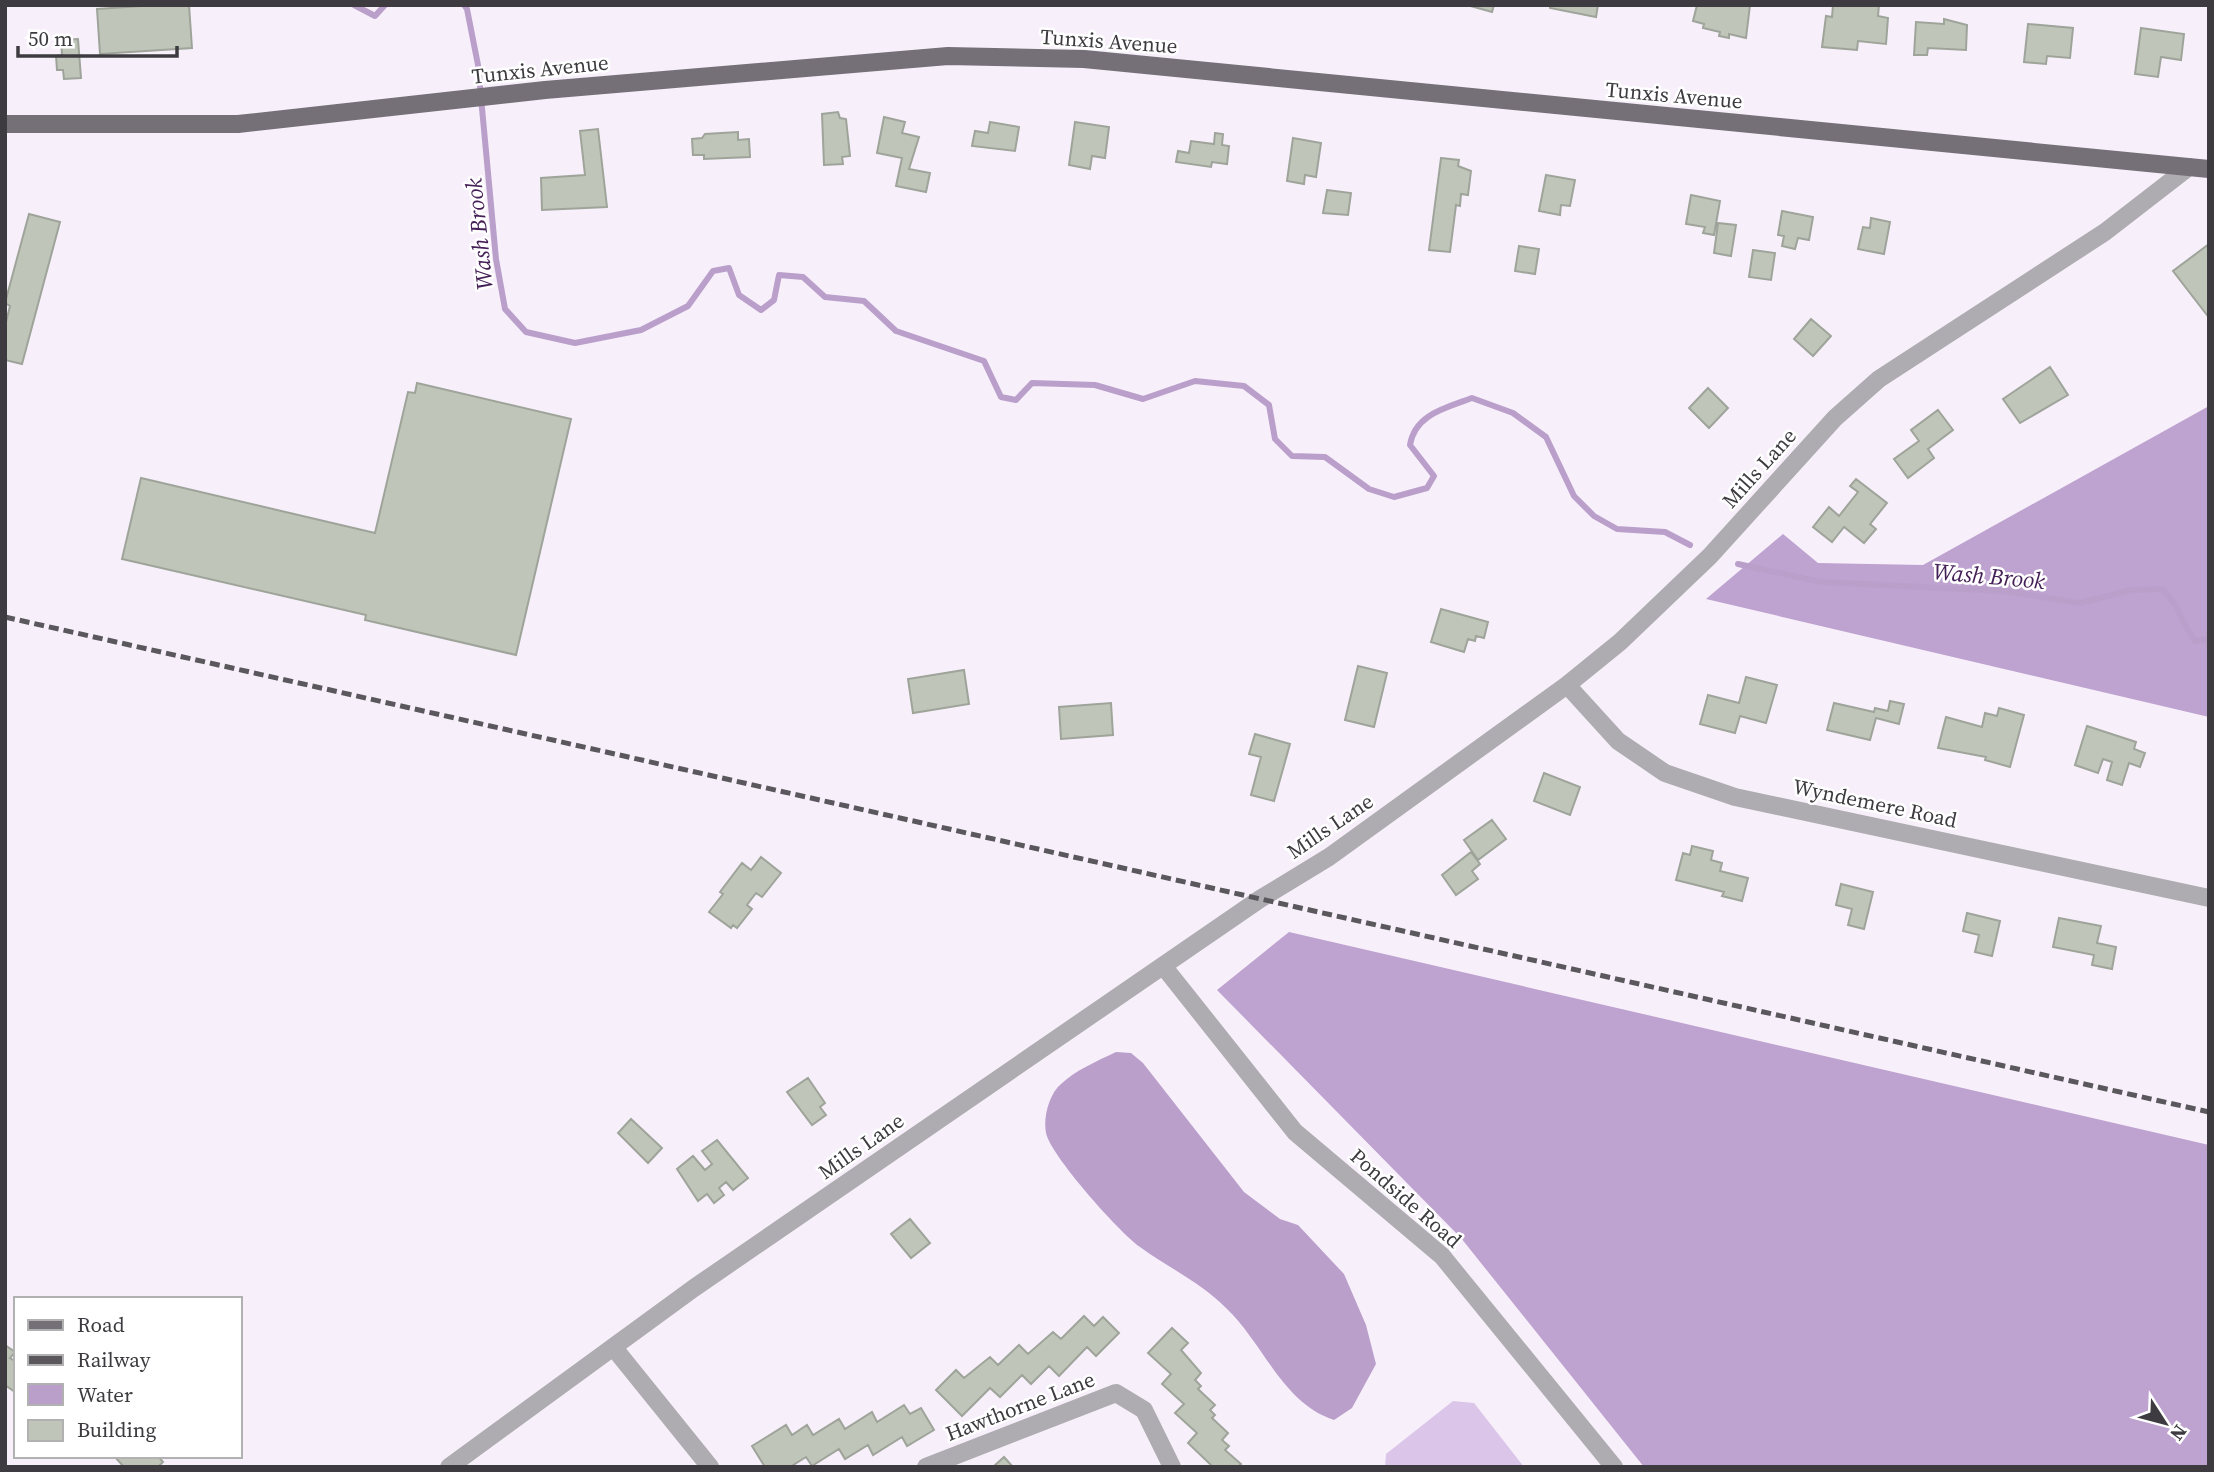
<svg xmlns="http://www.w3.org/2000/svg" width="2214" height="1472" font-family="'Source Serif 4',serif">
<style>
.green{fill:#dbc5e8}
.forest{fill:#bea2cf}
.water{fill:#bb9fcb}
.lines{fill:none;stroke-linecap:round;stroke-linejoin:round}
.stream{stroke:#bb9fcb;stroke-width:6}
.building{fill:#c0c5ba;stroke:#9fa49a;stroke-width:2}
.minor{stroke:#aeacb0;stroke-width:18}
.major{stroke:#757078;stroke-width:18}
.rail{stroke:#5b585d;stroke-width:5;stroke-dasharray:10 5;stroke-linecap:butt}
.labels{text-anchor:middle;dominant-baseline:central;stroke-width:5;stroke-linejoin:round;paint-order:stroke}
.street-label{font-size:21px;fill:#3d3b3f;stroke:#fff}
.water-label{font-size:23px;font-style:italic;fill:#452057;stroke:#fff}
</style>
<rect width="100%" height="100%" fill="#f7f0fb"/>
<!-- green -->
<path class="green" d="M1453,1401L1474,1403L1524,1467H1385L1386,1454Z"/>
<!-- forest -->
<path class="forest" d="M2209,406V717L1706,599L1783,534L1818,563L1923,565Z
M1289,932L2209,1145V1467H1644L1461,1238L1217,990Z"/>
<!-- water -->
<path class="water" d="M1116,1052L1131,1053L1143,1063L1244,1192L1280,1219L1298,1225L1344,1274L1366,1325L1376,1364L1352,1408L1334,1420C1282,1403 1264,1344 1226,1308C1200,1282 1169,1268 1140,1247C1119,1232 1051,1156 1046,1133C1043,1118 1049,1094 1061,1084C1076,1070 1097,1061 1116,1052Z"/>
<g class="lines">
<!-- stream -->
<path class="stream" d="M354,5L375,16L385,5
M464,5L467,9L478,65L496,259L505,309L526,332L575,343L641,330L688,306L713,271L729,268L739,295L761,310L774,300L779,275L803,277L825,297L864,301L896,331L984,361L1001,397L1016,400L1032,383L1095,385L1143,399L1195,381L1244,386L1269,405L1275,439L1292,456L1325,457L1369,489L1394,497L1427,488L1434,476L1410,445C1415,414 1446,408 1472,398L1513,413L1546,437L1574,496L1594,516L1617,529L1665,532L1690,545
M1738,564L1821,582L2003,591L2080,603L2131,590L2162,589C2179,604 2181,623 2195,641L2209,639"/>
</g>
<!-- building -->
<path class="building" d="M156,5H189L192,48L100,54L97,9Z
M1467,5H1494L1492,12Z
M1550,5H1598L1596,17L1550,8Z
M1697,5H1750L1746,38L1729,34V38L1719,36L1720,32L1703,28L1704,24L1693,21Z
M1833,5H1879L1878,16L1888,18L1886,44L1858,41L1857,50L1822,47L1826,16L1832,17Z
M1944,19L1967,25L1966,50L1928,48L1927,55H1914L1916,22L1944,24Z
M2028,24L2073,28L2070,58L2047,56L2046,64L2024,62Z
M2141,28L2184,34L2181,60L2161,57L2158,77L2135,74Z
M78,39L81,78L64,79L63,70H57L56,56L62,55L61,40Z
M838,112L840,118L846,119L850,156L842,157L843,164L824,165L822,114Z
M884,117L905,122L902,133L919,137L909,169L930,173L926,192L896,186L902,158L877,153Z
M990,122L1019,127L1015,151L972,146L975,131L988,133Z
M1075,122L1109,127L1105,158L1092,156L1090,169L1069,165Z
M598,129L607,207L542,210L541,178L585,175L580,131Z
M738,132V140L749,139L750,157L704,159V155H693L692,139L702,138L705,134Z
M1215,133L1223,134L1222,145L1229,146L1227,164L1212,162L1211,167L1176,162L1178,151L1189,153L1191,141L1214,144Z
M1293,138L1321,143L1316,177L1305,175L1304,184L1287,181Z
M1441,158L1459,160L1458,166L1471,171L1468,195L1461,194L1460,206L1456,205L1450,252L1429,250Z
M1546,175L1575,180L1570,206L1561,205L1560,215L1539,211Z
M1327,190L1351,193L1348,215L1323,213Z
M1691,195L1720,201L1714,235L1703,233L1705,227L1686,224Z
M1782,211L1813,217L1809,240L1798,238L1795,249L1782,246L1784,236L1778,235Z
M29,214L60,222L22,364L5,360V326L10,306L5,303Z
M1871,218L1890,222L1884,254L1858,249L1863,227L1870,228Z
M1718,223L1736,225L1731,256L1714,253Z
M2209,244V313L2207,315L2173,271Z
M1519,246L1539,249L1535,274L1515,271Z
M1753,250L1775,253L1771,280L1749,277Z
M1811,319L1831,336L1813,356L1794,339Z
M2050,367L2068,395L2020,423L2003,399Z
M417,383L571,419L516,655L365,620L366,615L122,559L141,478L375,533L408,392L415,393Z
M1708,388L1728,408L1709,428L1689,408Z
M1938,410L1953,430L1928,449L1934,458L1908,478L1894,459L1919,441L1911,430Z
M1856,479L1887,503L1870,524L1876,529L1864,543L1844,527L1832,542L1813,527L1829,507L1839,516L1858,492L1850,486Z
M1441,609L1488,622L1484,638L1476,636L1475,641L1468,639L1464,652L1431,642Z
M1358,666L1387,673L1374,727L1345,720Z
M964,670L969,704L913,713L908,679Z
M1746,677L1777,685L1766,723L1740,716L1735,733L1700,724L1708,695L1739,703Z
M1890,701L1904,704L1899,724L1876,718L1870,740L1827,730L1834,703L1874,712L1875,708L1888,711Z
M1111,703L1113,735L1061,739L1059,707Z
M1999,708L2024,715L2010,767L1985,760L1986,757L1938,748L1946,717L1982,727L1985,713L1997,716Z
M2087,726L2136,742L2134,749L2145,753L2140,767L2129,763L2122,785L2107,780L2112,762L2103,759L2098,773L2075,765Z
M1255,734L1290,744L1274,801L1251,795L1261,757L1249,754Z
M1544,773L1580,787L1570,815L1534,801Z
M1492,820L1506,839L1478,860L1464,840Z
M1692,846L1713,851L1711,860L1722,863L1720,871L1748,878L1742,901L1722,896L1724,892L1676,880L1683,853L1690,855Z
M1471,852L1480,864L1472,871L1478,879L1456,895L1442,875Z
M761,857L781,873L762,897L756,893L747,905L752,909L737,928L733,925L731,928L709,912L723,894L720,892L742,863L751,870Z
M1841,884L1873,892L1864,929L1848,925L1852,909L1836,905Z
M1967,913L2000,921L1992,956L1975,952L1979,935L1963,931Z
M2059,918L2101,926L2097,943L2116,947L2112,969L2092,965L2094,955L2053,947Z
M808,1078L825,1103L820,1107L826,1115L812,1125L787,1092Z
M631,1119L662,1148L648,1163L618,1133Z
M717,1140L748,1178L733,1190L726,1182L719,1188L724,1195L714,1203L707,1194L698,1201L677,1169L693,1156L705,1170L712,1164L702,1151Z
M910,1219L930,1243L911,1258L891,1234Z
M1084,1316L1094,1326L1103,1317L1119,1333L1096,1356L1087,1347L1059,1376L1049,1366L1031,1384L1022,1375L1000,1397L990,1388L962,1416L936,1390L956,1370L964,1378L990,1357L998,1365L1019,1345L1028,1354L1053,1332L1061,1339Z
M1172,1328L1188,1343L1181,1350L1201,1373L1195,1380L1201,1386L1198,1389L1215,1405L1210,1410L1215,1415L1212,1418L1228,1433L1222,1440L1229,1446L1225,1450L1241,1464L1238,1467H1209L1211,1465L1188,1443L1197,1433L1175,1413L1184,1404L1162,1384L1171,1374L1148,1353Z
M5,1345L15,1352L10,1358L16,1362L15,1392L5,1385Z
M904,1405L910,1414L921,1408L934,1430L907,1446L902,1437L873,1455L868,1445L845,1459L839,1449L812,1466L806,1457L790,1467H765L752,1446L786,1425L792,1435L807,1425L813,1435L839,1419L845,1429L872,1412L877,1422Z
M114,1456H158L163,1462L158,1467H124Z
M1004,1457L1013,1467H993Z"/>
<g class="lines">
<!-- minor -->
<path class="minor" d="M1567,685L1618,741L1665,773L1735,797L2209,898
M1164,967L1295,1132L1442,1256L1614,1467
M614,1348L710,1467
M449,1467L694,1288L1260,899L1329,857L1567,685L1620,642L1710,556L1835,418L1879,379L2105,232L2189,167
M926,1467L1116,1393L1144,1410L1172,1467"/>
<!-- major -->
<path class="major" d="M5,124H238L545,90L948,56L1084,59L2209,169"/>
<!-- rail -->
<path class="rail" d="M5,617L2209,1112"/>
</g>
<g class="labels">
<!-- street labels -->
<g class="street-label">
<text transform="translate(1109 41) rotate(4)">Tunxis Avenue</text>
<text transform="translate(540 69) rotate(-6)">Tunxis Avenue</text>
<text transform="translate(1674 95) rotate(5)">Tunxis Avenue</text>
<text transform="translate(1759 468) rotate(-48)">Mills Lane</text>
<text transform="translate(1875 803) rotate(12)">Wyndemere Road</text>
<text transform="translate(1330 826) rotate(-34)">Mills Lane</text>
<text transform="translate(861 1146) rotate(-35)">Mills Lane</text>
<text transform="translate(1406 1198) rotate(41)">Pondside Road</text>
<text transform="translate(1020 1406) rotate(-21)">Hawthorne Lane</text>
</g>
<!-- water labels -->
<g class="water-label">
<text transform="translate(479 234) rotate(-96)">Wash Brook</text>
<text transform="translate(1989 576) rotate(5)">Wash Brook</text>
</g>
</g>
<!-- border -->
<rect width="2214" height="1472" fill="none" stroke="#3d3b3f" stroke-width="14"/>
<!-- legend -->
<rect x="14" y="1297" width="228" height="161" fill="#ffffff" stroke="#b1b1b2" stroke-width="2"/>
<rect x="28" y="1320" width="35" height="10" fill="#757078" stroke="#b1b1b2" stroke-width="2"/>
<text x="77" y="1332" font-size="21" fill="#3d3b3f">Road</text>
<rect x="28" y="1355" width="35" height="10" fill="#5b585d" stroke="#b1b1b2" stroke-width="2"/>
<text x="77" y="1367" font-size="21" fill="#3d3b3f">Railway</text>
<rect x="28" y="1384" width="35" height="21" fill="#bb9fcb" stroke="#b1b1b2" stroke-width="2"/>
<text x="77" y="1402" font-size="21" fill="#3d3b3f">Water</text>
<rect x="28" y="1420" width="35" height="21" fill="#c0c5ba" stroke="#b1b1b2" stroke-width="2"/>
<text x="77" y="1437" font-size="21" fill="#3d3b3f">Building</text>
<!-- north arrow -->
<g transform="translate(2165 1423) rotate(126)" stroke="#ffffff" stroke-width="5" paint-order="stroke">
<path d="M0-5L12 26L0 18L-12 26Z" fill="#3d3b3f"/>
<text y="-10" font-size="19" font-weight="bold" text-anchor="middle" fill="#3d3b3f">N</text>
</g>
<!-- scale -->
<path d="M18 46v10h159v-10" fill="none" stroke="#3d3b3f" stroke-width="3.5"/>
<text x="28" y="46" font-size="21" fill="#3d3b3f" stroke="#ffffff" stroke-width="5" paint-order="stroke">50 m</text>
</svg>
